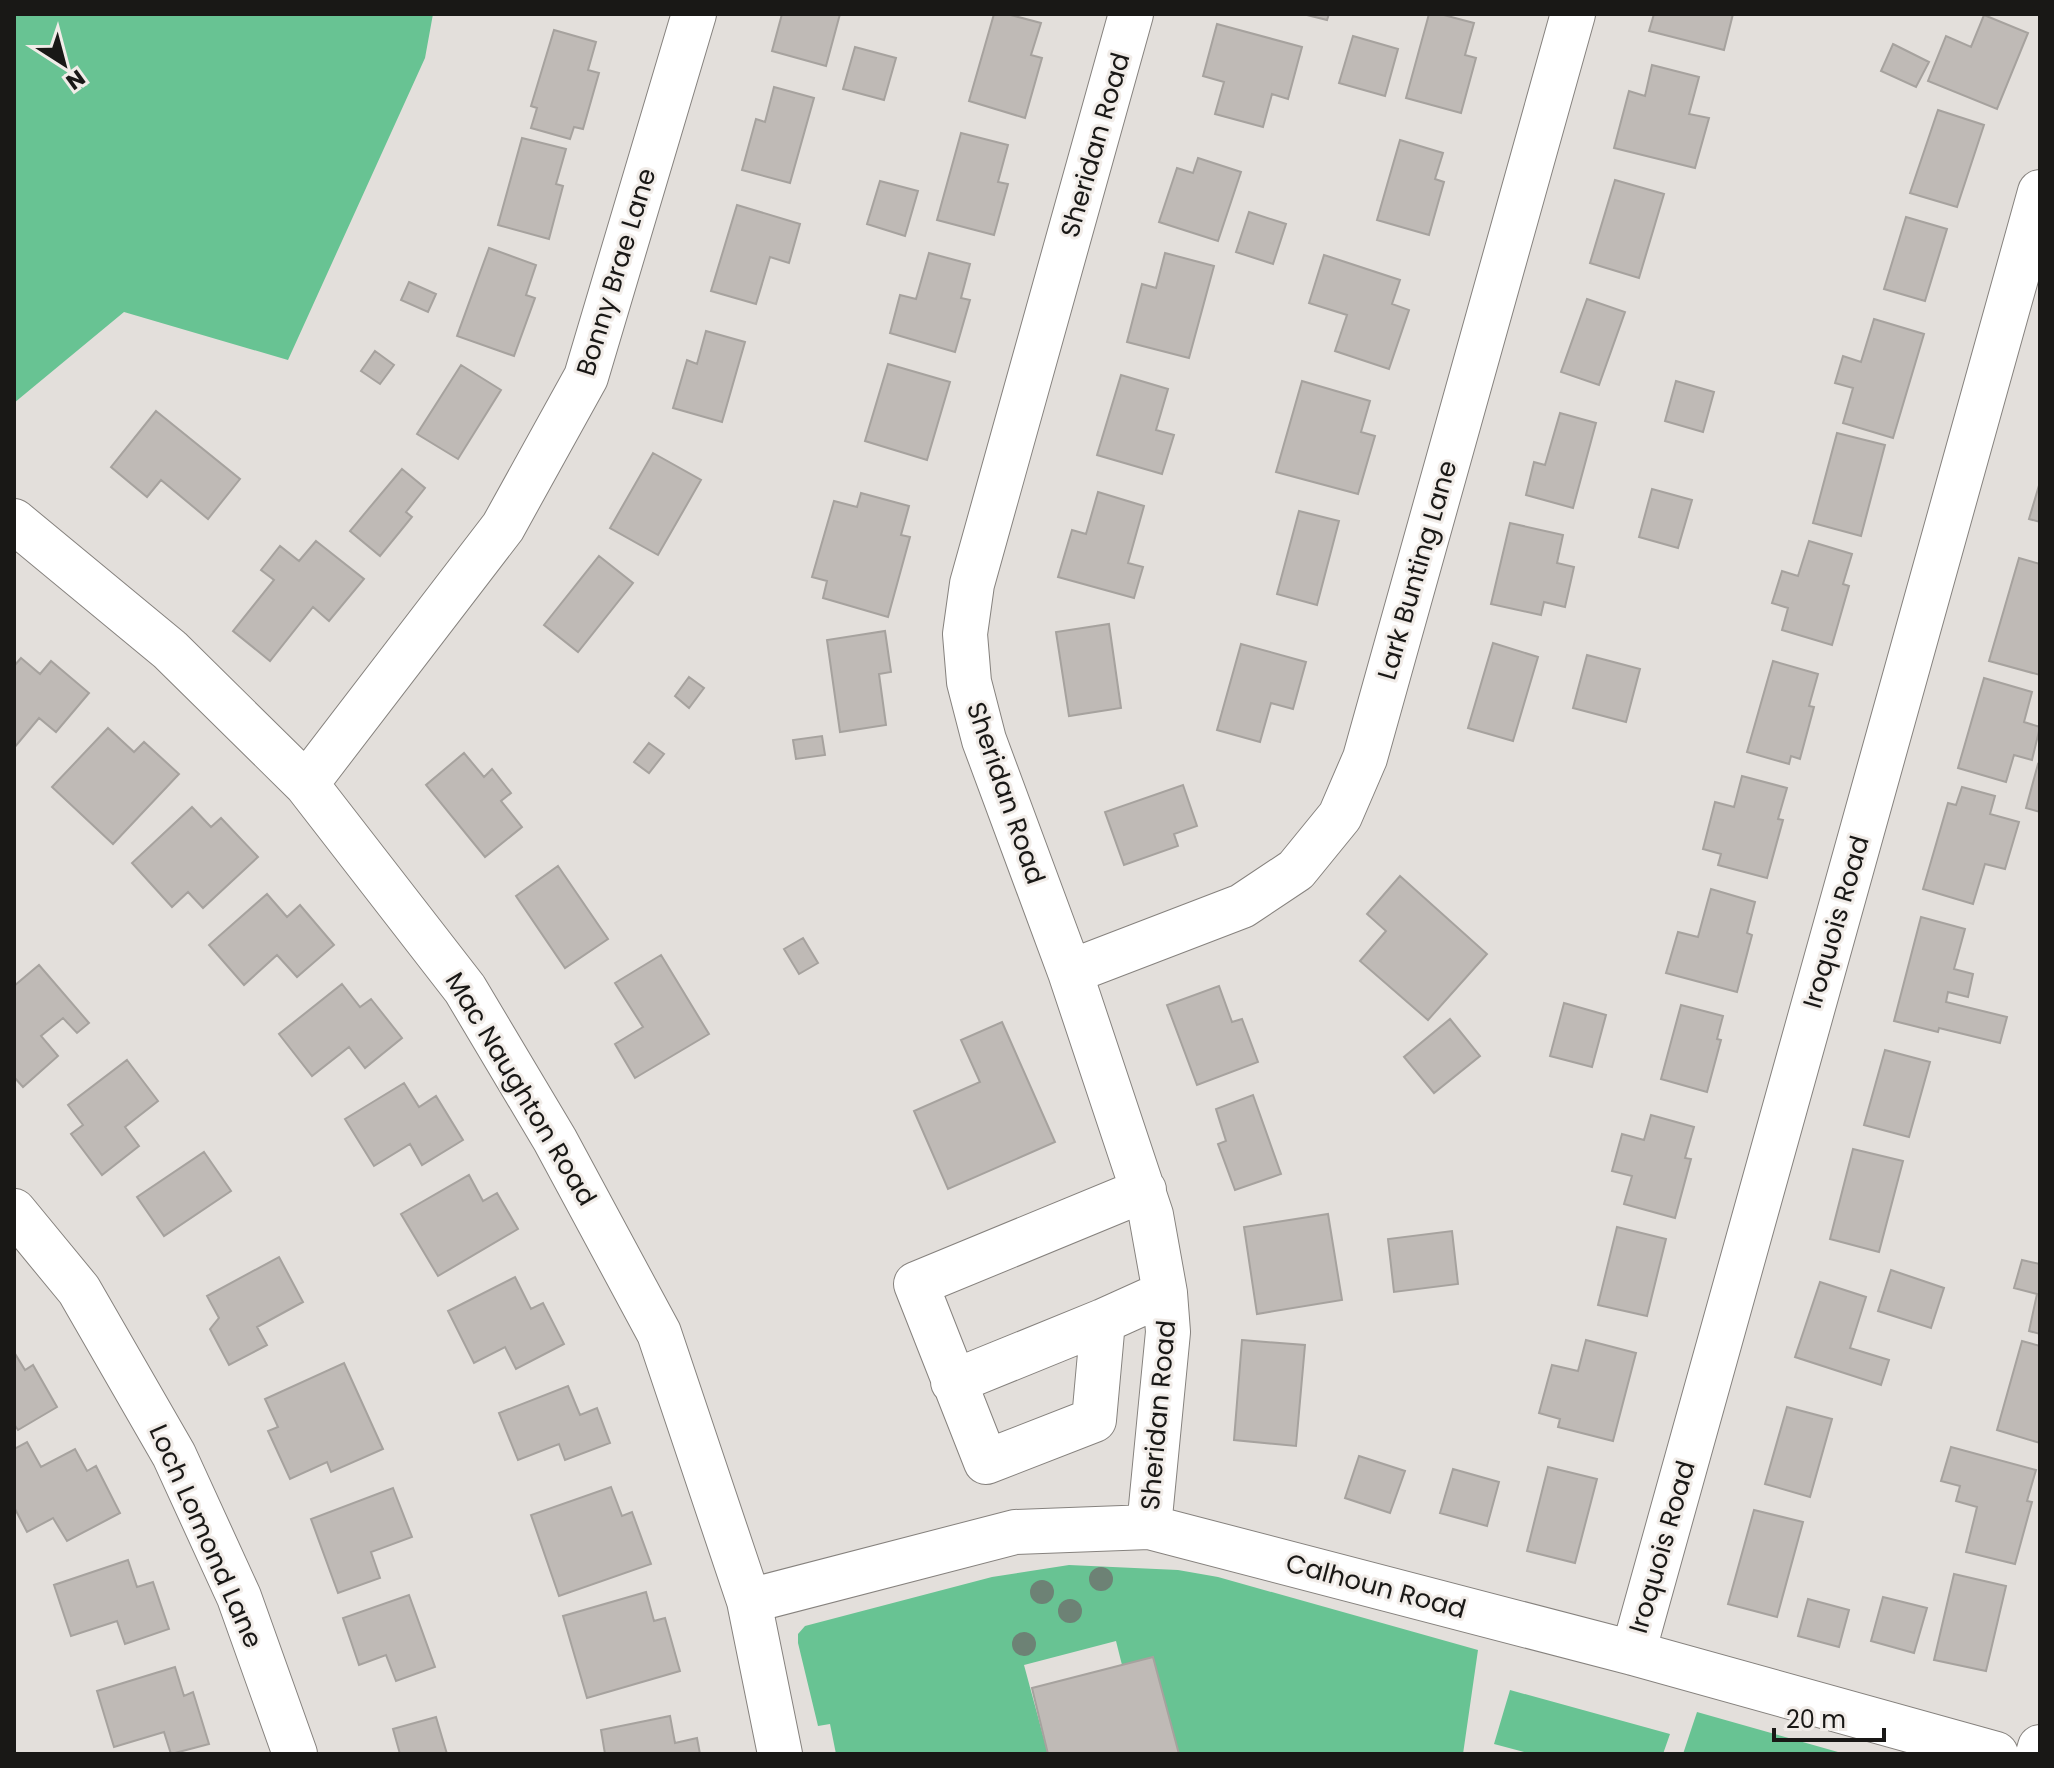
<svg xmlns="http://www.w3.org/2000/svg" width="2054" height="1768" font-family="Poppins,sans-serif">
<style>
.green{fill:#68c393}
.building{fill:#bfbab6;stroke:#a6a29e;stroke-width:2}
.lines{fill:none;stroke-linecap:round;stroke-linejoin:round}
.minor-casing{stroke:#86827e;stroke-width:46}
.minor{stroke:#fff;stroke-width:44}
.tree{fill:#6d8275}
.labels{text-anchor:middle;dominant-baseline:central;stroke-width:6;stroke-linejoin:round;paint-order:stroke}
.street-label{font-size:26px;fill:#191816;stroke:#f1ece8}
</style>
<rect width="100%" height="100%" fill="#e3dfdb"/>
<!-- green -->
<path class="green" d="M14,14H433L425,58L288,360L124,312L14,403Z
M1069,1565L1178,1570L1218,1577L1478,1650L1463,1754H1179L1153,1657L1122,1665L1116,1641L1024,1665L1048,1754H836L830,1724L818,1726L798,1643V1634L805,1626L992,1577Z
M1510,1690L1670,1734L1663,1754H1532L1494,1744Z
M1697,1712L1845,1754H1683Z"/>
<!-- building -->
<path class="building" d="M782,14H840L826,66L772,51Z
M994,14H1007L1041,23L1031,55L1042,58L1025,118L969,101Z
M1303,14H1329L1327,20Z
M1429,14H1440L1474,23L1465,55L1476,58L1461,113L1406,98Z
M1654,14H1733L1724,50L1649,31Z
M1984,15L2028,33L1997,109L1928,81L1946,36L1971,47Z
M1217,24L1302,47L1288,99L1272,94L1263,127L1215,114L1224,82L1203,76Z
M554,30L596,42L588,70L599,73L583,129L574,127L570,139L531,128L537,108L531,106Z
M1353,36L1398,49L1385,96L1339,83Z
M1893,44L1929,62L1916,87L1881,71Z
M855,47L896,58L884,100L843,89Z
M1652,65L1699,77L1689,114L1709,118L1695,168L1614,148L1629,91L1645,96Z
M774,87L814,98L790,183L742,170L756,119L765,122Z
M1938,110L1984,125L1957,207L1910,193Z
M961,133L1008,145L998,182L1008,184L994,235L937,220Z
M522,138L566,149L556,184L563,186L549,239L498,225Z
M1400,140L1443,153L1435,179L1444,182L1429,235L1377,220Z
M1198,158L1241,172L1218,241L1159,222L1177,168L1193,173Z
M1615,180L1664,194L1639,278L1590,263Z
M880,181L918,191L905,236L867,224Z
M737,205L800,224L789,263L770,257L756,304L711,291Z
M1249,212L1286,224L1273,264L1236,252Z
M1906,217L1947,229L1925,301L1884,289Z
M489,248L536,265L526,295L535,298L514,356L457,336Z
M929,253L970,264L961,298L970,300L955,352L890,333L900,295L916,299Z
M1165,253L1214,266L1189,358L1127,342L1142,284L1156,288Z
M1324,255L1400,280L1392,304L1409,310L1389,369L1335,351L1347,315L1309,303Z
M409,282L436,294L428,312L401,300Z
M1587,299L1625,312L1599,385L1561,372Z
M1874,319L1924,334L1893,438L1843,423L1853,388L1835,383L1843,356L1861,362Z
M706,331L745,342L722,422L673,408L687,360L697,364Z
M375,351L394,365L380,384L361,371Z
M888,364L950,382L927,460L865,441Z
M461,365L501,390L458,459L417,434Z
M1121,375L1168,389L1156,430L1174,435L1162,474L1097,455Z
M1302,381L1370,401L1361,432L1375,436L1358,494L1276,472Z
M1676,381L1714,392L1703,432L1665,421Z
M156,411L240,479L208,519L161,480L147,497L111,467Z
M1560,413L1596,423L1573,508L1526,495L1534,462L1545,465Z
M1837,433L1885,445L1861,536L1813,523Z
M653,453L701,480L658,555L610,528Z
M402,469L425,488L406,512L412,517L380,556L350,531Z
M2040,482V522L2029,519Z
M1652,489L1692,500L1678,548L1639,537Z
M1098,492L1144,506L1128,563L1143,567L1134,598L1058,577L1072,530L1086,534Z
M861,493L909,506L901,535L910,537L888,617L823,598L827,581L812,577L834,501L857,507Z
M1299,511L1339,521L1317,605L1277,594Z
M1510,523L1563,535L1557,563L1574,567L1565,607L1544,602L1541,615L1491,604Z
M316,541L364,579L329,621L313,607L270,661L233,631L274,580L261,570L280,546L299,561Z
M1809,541L1852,554L1843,584L1849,586L1832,645L1782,630L1788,608L1772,603L1782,571L1798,576Z
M599,556L633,583L578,652L544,625Z
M2019,558L2040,564V675L1989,661Z
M1109,624L1121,708L1069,716L1056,632Z
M885,631L891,672L879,674L886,725L840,732L827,640Z
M1493,643L1538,657L1513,741L1468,728Z
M1241,644L1306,662L1293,709L1271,703L1260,742L1217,730Z
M1587,655L1640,669L1626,722L1573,708Z
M21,658L40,674L51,661L89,693L56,732L39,718L14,748V666Z
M1773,661L1818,674L1809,706L1814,707L1800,759L1791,756L1789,764L1747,752Z
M689,677L704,688L689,708L675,696Z
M1984,678L2032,692L2024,722L2040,727L2032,760L2014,755L2006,782L1958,768Z
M108,728L134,752L144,742L179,774L113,844L52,787Z
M822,736L825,755L796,759L793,740Z
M649,743L664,754L649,773L634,762Z
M464,753L484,777L492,769L511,793L501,801L522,827L485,857L426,785Z
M2038,764L2040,765V812L2026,808Z
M1742,776L1787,788L1778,819L1783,820L1767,878L1718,865L1721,854L1703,849L1715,802L1734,807Z
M1183,785L1197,826L1174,834L1178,846L1124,865L1105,812Z
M1962,787L1995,796L1990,814L2019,822L2005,869L1985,864L1973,904L1923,889L1948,803L1956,805Z
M192,807L211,827L221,818L258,857L203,908L188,892L172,907L132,863Z
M558,866L608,939L565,968L516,896Z
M1400,876L1487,954L1428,1020L1360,961L1386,931L1367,914Z
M1711,889L1755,902L1747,933L1752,935L1737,992L1666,973L1678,932L1698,937Z
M267,894L287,917L300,905L334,945L297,977L277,955L244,985L209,945Z
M1921,917L1965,929L1954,969L1973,974L1968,997L1948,992L1946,1002L2007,1017L2000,1043L1939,1028L1938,1032L1894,1021Z
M803,938L818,963L799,974L784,949Z
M661,955L709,1034L635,1078L615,1044L643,1027L615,983Z
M39,965L89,1023L77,1033L63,1018L41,1036L58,1056L23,1087L14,1077V986Z
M342,984L360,1007L371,999L402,1038L365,1068L349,1047L312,1076L279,1034Z
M1219,986L1232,1022L1242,1019L1258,1062L1197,1085L1167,1005Z
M1564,1003L1606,1015L1592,1067L1550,1056Z
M1681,1005L1723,1016L1717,1039L1721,1040L1707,1092L1661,1079Z
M1450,1019L1480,1056L1434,1093L1404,1057Z
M1002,1022L1055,1142L948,1189L914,1111L980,1082L961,1040Z
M1885,1050L1930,1062L1909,1137L1864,1125Z
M127,1060L158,1101L125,1127L139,1146L102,1175L71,1134L83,1125L68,1105Z
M404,1083L419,1107L436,1096L463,1140L422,1165L410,1144L374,1166L345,1119Z
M1253,1095L1281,1174L1235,1190L1218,1144L1226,1141L1216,1109Z
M1651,1115L1694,1127L1685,1158L1691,1159L1675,1218L1624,1204L1632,1176L1612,1171L1622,1134L1644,1140Z
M1853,1149L1903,1161L1879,1252L1830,1239Z
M204,1152L231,1191L164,1236L137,1197Z
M469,1175L483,1201L497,1193L518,1229L438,1276L401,1214Z
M1328,1214L1342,1300L1257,1314L1244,1227Z
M1617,1227L1666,1239L1647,1316L1598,1305Z
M1452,1231L1458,1284L1394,1292L1388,1239Z
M279,1257L303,1302L257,1327L267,1345L229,1365L210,1329L219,1318L207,1296Z
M2022,1260L2040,1264V1334L2029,1331L2037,1294L2014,1288Z
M1891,1270L1944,1288L1931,1328L1878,1311Z
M515,1277L531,1309L543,1303L564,1344L516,1369L505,1347L474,1363L448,1311Z
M1820,1282L1866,1297L1850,1348L1889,1360L1881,1385L1795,1357Z
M1242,1340L1305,1345L1296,1446L1234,1440Z
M1586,1340L1636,1353L1613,1441L1558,1427L1560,1419L1539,1413L1552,1365L1578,1371Z
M2022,1341L2040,1346V1443L1997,1430Z
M14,1352L25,1370L33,1365L57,1407L18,1430L14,1424Z
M344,1363L383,1449L331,1472L327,1462L290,1479L268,1431L278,1427L265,1399Z
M568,1386L580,1415L597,1408L610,1443L565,1460L559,1444L518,1460L499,1413Z
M1787,1407L1832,1419L1810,1497L1765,1484Z
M27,1442L41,1467L75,1449L87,1471L96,1466L120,1513L67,1541L53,1518L27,1532L14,1507V1449Z
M1951,1447L2036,1470L2027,1501L2032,1502L2015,1564L1966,1552L1977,1507L1956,1501L1960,1486L1941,1481Z
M1359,1456L1405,1471L1390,1513L1345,1498Z
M1548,1467L1597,1479L1575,1563L1527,1551Z
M1453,1469L1499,1482L1487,1526L1440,1513Z
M611,1487L622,1516L632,1512L651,1564L559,1596L531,1515Z
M393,1488L412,1537L371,1552L380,1578L338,1593L311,1519Z
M1754,1510L1803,1522L1777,1617L1728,1604Z
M128,1560L137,1587L153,1582L169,1629L125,1644L117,1621L71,1636L54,1585Z
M1954,1574L2006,1586L1986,1671L1934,1660Z
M646,1592L654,1621L665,1618L680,1671L587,1698L563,1616Z
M409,1595L435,1667L396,1681L386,1655L359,1665L343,1618Z
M1883,1597L1927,1608L1914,1653L1871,1641Z
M1808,1599L1849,1610L1839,1647L1798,1636Z
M1153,1657L1179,1754H1048L1032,1688Z
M175,1667L184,1696L193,1692L209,1744L171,1754L164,1732L114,1747L97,1691Z
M670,1716L675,1743L697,1738L700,1754H605L601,1730Z
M436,1717L447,1754H400L393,1729Z"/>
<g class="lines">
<defs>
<path id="minor" d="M1131,14L972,584L965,634L969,682L984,740L1070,972L1151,1215L1165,1293L1168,1332L1149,1527
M14,521L170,650L306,784L465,989L555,1140L659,1333L749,1601L780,1754
M306,784L503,527L586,377L694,14
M1070,972L1242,906L1296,870L1340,816L1365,758L1573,14
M14,1211L79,1290L174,1455L239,1597L295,1754
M1103,1321L1094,1420L986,1462L916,1284L1144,1190
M953,1382L1103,1321L1165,1293
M749,1601L1015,1532L1149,1527L1633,1653L1996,1754
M1633,1653L2040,192
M2038,1754L2040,1747"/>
</defs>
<!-- minor casing -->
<use href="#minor" class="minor-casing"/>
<!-- minor -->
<use href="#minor" class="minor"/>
</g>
<!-- trees -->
<g class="tree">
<circle cx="1101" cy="1579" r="12"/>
<circle cx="1042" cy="1592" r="12"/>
<circle cx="1070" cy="1611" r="12"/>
<circle cx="1024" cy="1644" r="12"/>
</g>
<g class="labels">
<!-- street labels -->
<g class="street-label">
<text transform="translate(1095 145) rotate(-74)">Sheridan Road</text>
<text transform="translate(616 272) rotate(-73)">Bonny Brae Lane</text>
<text transform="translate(1417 570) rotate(-74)">Lark Bunting Lane</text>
<text transform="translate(1006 793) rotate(71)">Sheridan Road</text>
<text transform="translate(1836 922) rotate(-74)">Iroquois Road</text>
<text transform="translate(521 1089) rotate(59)">Mac Naughton Road</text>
<text transform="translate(1158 1415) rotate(-85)">Sheridan Road</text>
<text transform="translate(206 1536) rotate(66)">Loch Lomond Lane</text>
<text transform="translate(1662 1547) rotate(-74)">Iroquois Road</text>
<text transform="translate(1376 1586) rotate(15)">Calhoun Road</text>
</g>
</g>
<!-- border -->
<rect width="2054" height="1768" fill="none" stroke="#191816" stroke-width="32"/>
<!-- north arrow -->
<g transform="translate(64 64) rotate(144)" stroke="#f1ece8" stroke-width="6" paint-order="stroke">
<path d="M0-6L14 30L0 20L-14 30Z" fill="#191816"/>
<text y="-12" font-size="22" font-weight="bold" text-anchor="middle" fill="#191816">N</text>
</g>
<!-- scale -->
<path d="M1774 1728v12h110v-12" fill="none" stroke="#191816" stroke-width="4"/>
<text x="1786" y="1728" font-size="24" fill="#191816" stroke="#f1ece8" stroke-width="6" paint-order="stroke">20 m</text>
</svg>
